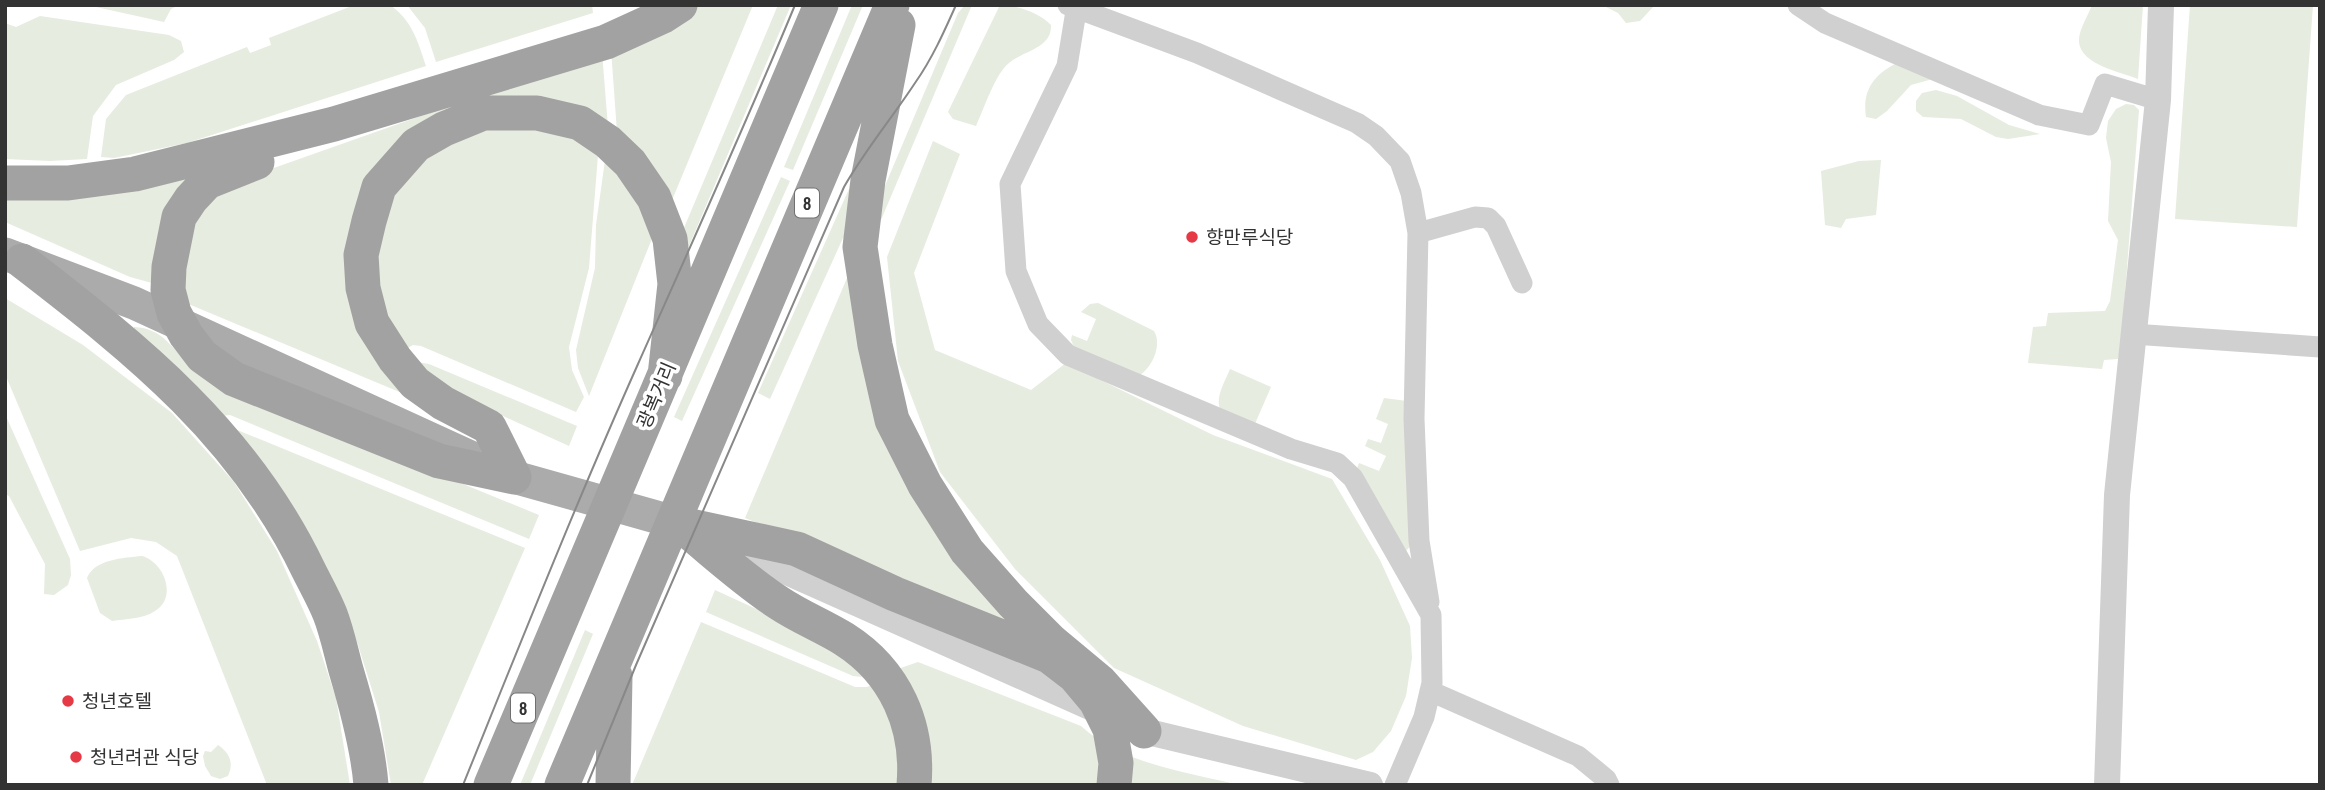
<svg xmlns="http://www.w3.org/2000/svg" width="2325" height="790" font-family="'Archivo Narrow','Noto Sans KR',sans-serif">
<style>
.green{fill:#e6ecdf}
.lines{fill:none;stroke-linecap:round;stroke-linejoin:round}
.minor{stroke:#d0d0d0;stroke-width:21}
.tertiary{stroke:#d0d0d0;stroke-width:26}
.primary{stroke:#ababab;stroke-width:33}
.trunk{stroke:#a2a2a2;stroke-width:35}
.tram{stroke:#888;stroke-width:2}
.poi-dot{fill:#e63946;stroke:#fff;stroke-width:2.5}
.labels{text-anchor:middle;dominant-baseline:central;stroke-width:7;stroke-linejoin:round;paint-order:stroke}
.shield{fill:#fff;stroke:#707070;stroke-width:2}
.shield-label{font-size:18px;font-weight:bold;fill:#333}
.poi-label{font-size:19px;fill:#333;stroke:#fff;text-anchor:start}
.street-label{font-size:19px;fill:#333;stroke:#fff}
</style>
<rect width="100%" height="100%" fill="#fff"/>
<!-- green -->
<path class="green" d="M87,5H179L171,9L164,22Z
M390,5C412,20 418,42 426,66L187,143L114,158L101,157L106,119L126,95L247,47L250,53L271,45L269,38L352,6Z
M407,5H592L593,13L436,62L425,28Z
M698,5H753L670,205L617,132L611,49L655,29Z
M778,5H791L689,246L678,242Z
M852,5H863L793,170L784,167Z
M965,5H972L881,220L879,200L958,13Z
M1000,5C1016,5 1040,13 1051,25C1052,48 1025,50 1009,63C995,74 984,109 976,126L953,119L948,112Z
M1602,5H1653V7L1640,21L1626,23L1618,13Z
M2092,5H2143L2138,79C2121,72 2081,65 2079,42C2078,31 2088,16 2092,5Z
M2190,5H2313L2297,227L2175,219Z
M40,16L169,35L181,41L184,52L174,60L116,85L93,116L87,159L50,161L5,159V23L16,27Z
M602,52L608,127L558,108L412,138L353,263L421,401L186,303L181,280L192,227L206,205L226,185Z
M1899,62L1940,77L1911,85L1887,111L1876,119L1866,117C1862,90 1874,74 1899,62Z
M1936,90L1957,96L2009,125L2040,134L2008,139L1996,137L1961,119L1923,117L1916,111V101L1922,93Z
M2126,104L2134,105L2139,110L2121,347L2118,359L2104,360L2102,369L2028,363L2033,327L2046,326L2048,313L2105,311L2110,301L2118,240L2108,221L2111,162L2106,138L2108,121L2116,109Z
M488,125L565,132L598,155L589,268L569,347L572,370L584,397L576,412L421,346L413,345L402,351L378,301L374,249L383,208L408,170L447,141Z
M933,141L960,154L914,273L935,350L1031,390L1066,363L1213,435L1332,479L1380,560L1410,626L1412,658L1406,696L1391,731L1373,752L1356,760L1243,726L1114,668L1015,569L940,472L898,361L887,257Z
M606,153L655,231L589,396L578,368L576,350L595,268L596,225Z
M1881,160L1876,215L1846,219L1841,228L1825,225L1821,171L1859,161Z
M221,166L152,283L130,277L5,222V189Z
M781,177L790,181L682,421L674,417Z
M856,187L855,236L843,238L770,399L758,393L849,189Z
M847,278L855,280L871,378L1045,642L745,518Z
M5,298L83,345L172,413L234,482L277,551L317,641L336,698L350,785H267L177,556L156,542L131,538L80,551L5,374Z
M1098,303L1154,331C1163,345 1151,371 1136,377L1075,349L1071,340L1072,335L1087,341L1096,319L1081,312L1090,304Z
M134,327C163,328 172,349 191,366C199,373 210,378 219,384L539,515L529,539L230,415L221,416L134,333Z
M417,362L429,364L577,426L569,446L437,386Z
M1230,369L1271,387L1254,426L1221,411C1214,398 1225,382 1230,369Z
M1384,398L1407,401V496L1412,544L1406,551L1356,471L1359,463L1379,471L1386,456L1365,446L1368,439L1381,443L1388,424L1376,419Z
M5,414L70,559L71,575L68,585L54,595L44,594L45,564L9,496L5,494Z
M230,427L525,548L422,785H391L379,712L358,645L319,555Z
M142,556C164,562 178,597 155,611C143,619 125,619 112,621L100,613L87,578C95,559 123,558 142,556Z
M715,590L835,645L862,677L853,676L706,612Z
M701,622L855,687H867L876,683L896,717L904,785H632Z
M585,630L593,634L530,785H520Z
M918,662L1081,726C1122,764 1186,772 1239,785H923L892,671Z
M218,745C230,753 234,763 228,776L220,779L211,776L205,766L203,756L205,751L211,752Z"/>
<g class="lines">
<!-- minor -->
<path class="minor" d="M1068,5L1197,53L1357,123L1376,136L1400,161L1411,193L1418,233L1414,419L1419,541L1429,602
M1077,5L1067,66L1010,184L1016,271L1038,324L1068,355L1291,449L1337,463L1353,478L1431,615L1432,683L1424,717L1395,785
M1798,5L1825,23L2039,115L2089,125L2105,84L2158,100
M1418,233L1475,217L1488,218L1496,226L1522,283
M2133,334L2320,347
M1430,691L1578,756L1606,779L1609,785"/>
<!-- tertiary -->
<path class="tertiary" d="M724,544L1144,731L1370,785
M2107,785L2117,495L2158,100L2161,5"/>
<!-- primary -->
<path class="primary" d="M5,254L134,303L514,477L681,524"/>
<!-- trunk -->
<path class="trunk" d="M898,25L868,180L860,247L875,345L892,420L925,485L967,551L1013,603L1052,642L1100,682L1144,731
M257,162L207,182L191,199L179,217L169,267L168,290L174,313L186,335L202,356L234,379L439,461L514,477
M5,183H68L135,174L334,124L606,42L663,16L680,5
M22,261C139,351 244,435 309,571C316,585 324,599 330,614C337,632 341,652 346,670C357,707 368,747 371,785
M514,477L489,427L443,403L415,383L395,359L372,323L363,288L361,255L369,221L379,187L416,145L444,129L483,113H537L580,123L608,142L630,163L654,198L670,239L675,284L665,376
M681,524L797,549L895,594L1049,656L1075,676L1096,701L1110,729L1116,763L1114,785
M683,527C715,553 745,581 779,603C800,617 823,626 844,639C896,672 919,726 914,785
M491,785L821,5
M562,785L892,5
M613,785L615,676"/>
<!-- tram -->
<path class="tram" d="M463,785C520,644 576,503 638,364C691,245 745,126 795,5
M587,785L636,665L844,187C865,150 892,118 915,83C932,59 944,32 956,5"/>
</g>
<!-- markers -->
<g class="poi-dot">
<circle cx="1192" cy="237" r="7"/>
<circle cx="68" cy="701" r="7"/>
<circle cx="76" cy="757" r="7"/>
</g>
<g class="labels">
<!-- shield labels -->
<g class="shield">
<rect x="795" y="188.5" width="24" height="29" rx="5"/>
<rect x="511" y="693.5" width="24" height="29" rx="5"/>
</g>
<g class="shield-label">
<text x="807" y="203">8</text>
<text x="523" y="708">8</text>
</g>
<!-- poi labels -->
<g class="poi-label">
<text x="1206" y="237">향만루식당</text>
<text x="82" y="701">청년호텔</text>
<text x="90" y="757">청년려관 식당</text>
</g>
<!-- street labels -->
<g class="street-label">
<text transform="translate(656 395) rotate(-67)">광복거리</text>
</g>
</g>
<!-- border -->
<rect width="2325" height="790" fill="none" stroke="#333333" stroke-width="14"/>
</svg>
